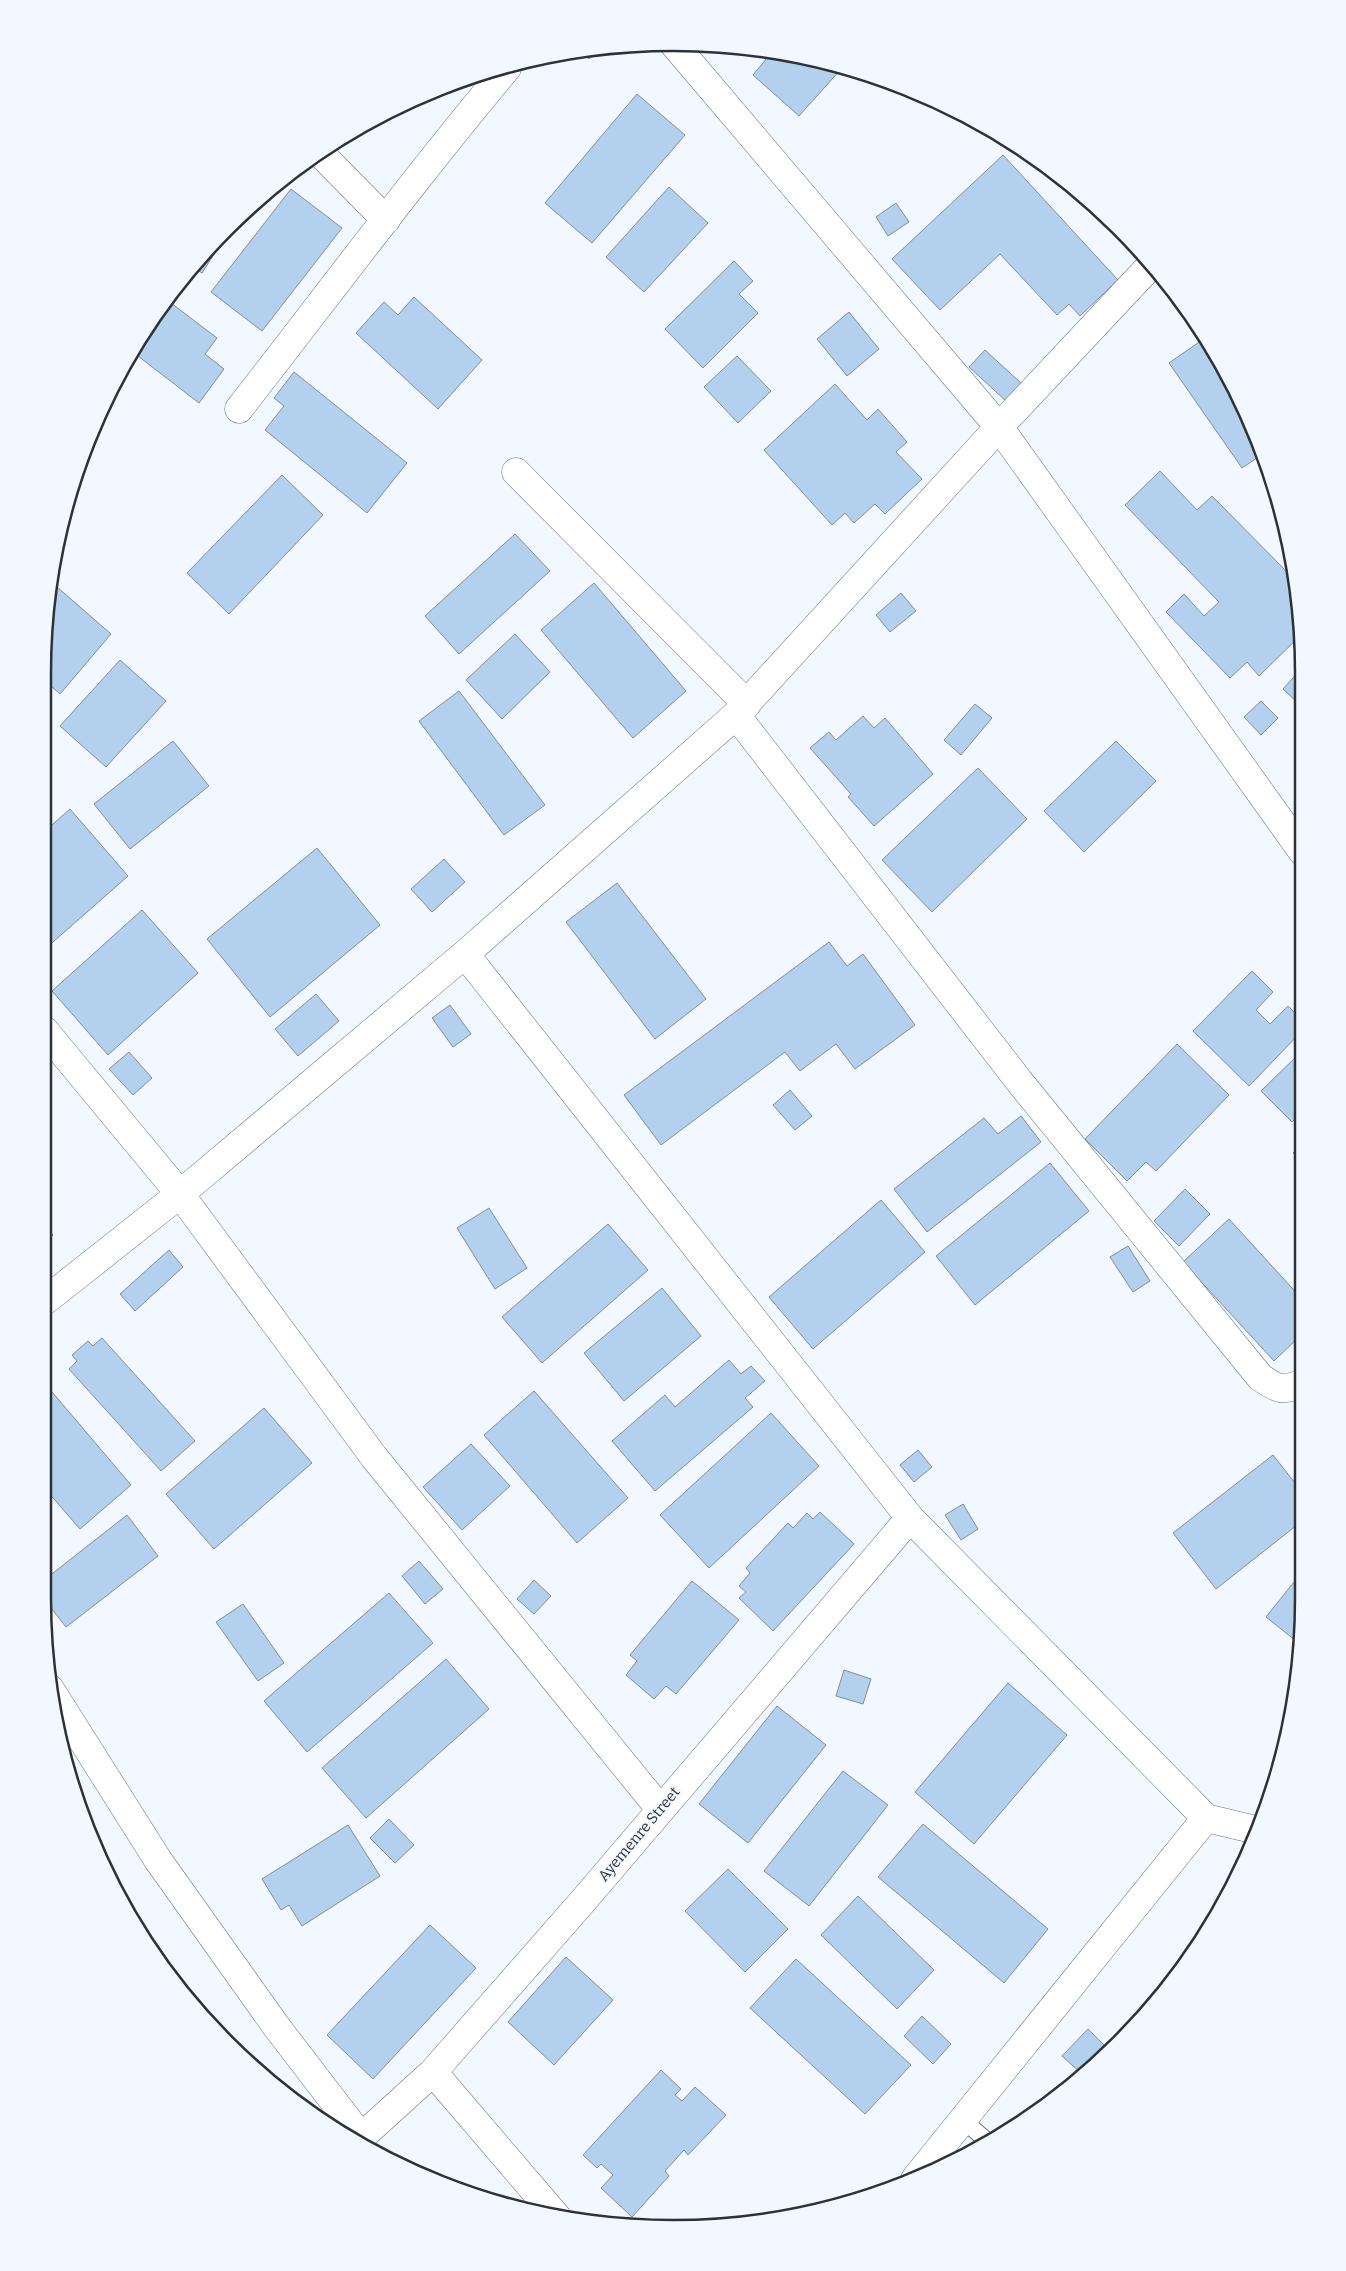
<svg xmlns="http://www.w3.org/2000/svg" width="1346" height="2271" font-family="Bitter,serif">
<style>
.building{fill:#b3d0ef;stroke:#858c94}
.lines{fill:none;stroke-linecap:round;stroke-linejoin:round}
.service-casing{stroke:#6d747c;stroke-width:18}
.minor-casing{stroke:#6d747c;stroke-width:29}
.service{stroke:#fff;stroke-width:16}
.minor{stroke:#fff;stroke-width:28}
.labels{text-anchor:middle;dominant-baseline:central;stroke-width:4.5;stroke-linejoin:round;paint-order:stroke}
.street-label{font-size:15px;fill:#2f3235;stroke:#f2f8ff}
.rim{fill:none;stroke:#2f3235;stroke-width:2.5}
</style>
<rect width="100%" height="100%" fill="#f2f8ff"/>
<!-- building -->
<path class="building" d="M596,50L589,59L580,52Z
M772,52L796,55L842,68L799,116L753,75Z
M637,94L685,135L592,243L545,203Z
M1003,155L1118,280L1080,316L1069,304L1057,315L1000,254L940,310L892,259Z
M669,187L708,223L644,292L606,257Z
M291,189L342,228L262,331L211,292Z
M896,203L909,222L888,236L876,217Z
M224,231L227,234L202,273L194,268Z
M734,261L753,281L739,294L758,313L703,368L665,329Z
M414,297L482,360L438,409L356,333L384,302L398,315Z
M167,300L217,338L205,354L224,369L199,403L134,353L149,322Z
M849,312L879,349L847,376L817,339Z
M1205,338L1219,358L1260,456L1242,468L1169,363Z
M985,350L1022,384L1006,401L969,367Z
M737,356L771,391L738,423L704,387Z
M294,372L407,463L367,513L265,430L284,406L274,398Z
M835,384L867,420L878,409L907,442L896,452L922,479L885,514L875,504L854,523L845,513L832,525L764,450Z
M1160,471L1197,510L1212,496L1294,579L1302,634L1259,676L1247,662L1230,678L1166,612L1184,594L1204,616L1219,602L1125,505Z
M282,475L323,515L229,614L187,573Z
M515,534L550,571L459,654L425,616Z
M594,583L686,691L633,738L541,630Z
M57,587L111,634L60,694L44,680V631L51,594Z
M901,593L916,611L890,632L876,615Z
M515,634L550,672L502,719L466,680Z
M120,660L166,701L106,767L60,726Z
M1302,668V707L1283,689Z
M459,691L545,805L504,835L419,721Z
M1261,701L1278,718L1261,735L1244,717Z
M975,704L992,718L961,755L944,740Z
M863,716L874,728L885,718L933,774L874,826L848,797L851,794L810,748L829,732L836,740Z
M173,741L209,786L130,849L94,804Z
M1116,741L1156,781L1084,852L1044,811Z
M978,768L1027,819L932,912L882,860Z
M70,809L128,876L45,949V831Z
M317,848L380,925L270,1017L207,939Z
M444,859L465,882L432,912L411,889Z
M617,883L706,999L655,1039L566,922Z
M142,910L198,973L108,1055L52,991Z
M829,942L847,966L863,954L915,1025L855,1069L836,1044L800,1071L785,1052L661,1145L624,1095Z
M1252,971L1273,992L1256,1010L1270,1024L1288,1006L1302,1020V1031L1249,1086L1193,1031Z
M316,994L339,1021L298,1056L275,1029Z
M450,1005L471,1034L453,1047L432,1018Z
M1177,1044L1229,1095L1156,1171L1146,1162L1127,1181L1085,1139Z
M1302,1051V1112L1292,1122L1261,1091Z
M129,1052L152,1078L133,1095L109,1069Z
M790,1090L812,1116L795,1130L773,1105Z
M1021,1116L1041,1142L927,1232L894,1189L984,1118L998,1134Z
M1302,1144V1162L1293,1153Z
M1050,1163L1089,1211L975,1305L936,1256Z
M1185,1189L1210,1214L1179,1246L1154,1221Z
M881,1200L925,1252L813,1349L769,1297Z
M489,1208L527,1268L495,1289L457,1228Z
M1229,1219L1302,1299V1341L1298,1338L1274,1361L1183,1262Z
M608,1224L648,1270L542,1363L502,1317Z
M46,1227L53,1235L46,1241Z
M1128,1246L1150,1281L1133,1292L1110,1257Z
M169,1250L183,1267L135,1311L120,1294Z
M662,1288L701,1336L624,1401L584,1353Z
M102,1338L195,1441L161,1471L69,1369L77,1361L72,1355L88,1341L93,1346Z
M729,1360L741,1374L751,1366L765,1381L745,1398L753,1407L655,1491L612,1441L665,1395L675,1407Z
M47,1386L131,1485L80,1529L47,1491Z
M534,1391L628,1498L577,1543L484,1435Z
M264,1408L312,1463L214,1549L166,1494Z
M771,1413L819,1466L709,1568L660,1515Z
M471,1444L510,1486L462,1530L423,1487Z
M918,1450L932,1467L914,1482L900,1465Z
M1273,1455L1302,1492V1521L1216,1589L1173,1533Z
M963,1504L978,1529L961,1540L945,1515Z
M820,1512L854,1544L773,1631L739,1598L746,1592L739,1586L750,1573L746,1568L788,1523L793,1528L807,1513L813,1519Z
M127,1515L158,1556L66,1627L48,1604V1577Z
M419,1561L443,1589L425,1604L402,1576Z
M1302,1572V1640L1301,1645L1266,1617Z
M534,1580L551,1596L534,1614L517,1599Z
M692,1581L739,1620L676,1694L666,1686L654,1699L626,1675L637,1661L630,1655Z
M389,1593L433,1643L307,1752L264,1701Z
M243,1604L284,1663L258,1681L216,1622Z
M446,1659L489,1709L366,1818L322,1768Z
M844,1670L871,1679L863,1704L836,1696Z
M1008,1683L1067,1735L974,1844L915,1792Z
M777,1706L826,1745L748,1843L699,1804Z
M843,1771L888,1805L809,1906L764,1871Z
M389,1819L414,1845L395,1863L370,1838Z
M923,1824L1048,1929L1004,1983L878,1877Z
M348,1825L380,1876L302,1926L289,1905L281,1910L262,1879Z
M728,1869L788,1929L745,1972L685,1911Z
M858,1896L934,1970L897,2009L821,1935Z
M128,1906L141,1924L138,1926L126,1907Z
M430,1925L476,1968L373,2079L327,2035Z
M566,1957L613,2000L554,2065L508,2022Z
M796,1959L911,2065L865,2114L750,2008Z
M922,2016L951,2044L933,2064L904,2036Z
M1088,2029L1110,2051L1131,2029L1119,2044L1083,2075L1062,2056Z
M661,2070L681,2089L675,2095L682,2101L695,2087L726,2115L688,2155L684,2150L665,2171L669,2176L632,2217L601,2188L613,2175L601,2164L597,2168L583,2155Z"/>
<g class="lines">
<defs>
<path id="service" d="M963,2120L987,2141"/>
<path id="minor" d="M673,43L999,427L1302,851
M319,152L386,220
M239,409C328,295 414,179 507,68
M516,472L747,704
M736,715L1019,1081L1260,1377C1277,1389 1283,1392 1302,1383
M465,954L910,1518L1206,1818L1256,1830
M45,1031L180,1194L374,1457L660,1809
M46,1300L180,1194L465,954L736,715L999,427L1152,264
M50,1689L158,1860L276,2026L361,2137
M433,2072L557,2217
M357,2141L433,2072L583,1901L910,1518
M915,2179L1206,1818"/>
</defs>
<!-- service casing -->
<use href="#service" class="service-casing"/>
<!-- minor casing -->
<use href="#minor" class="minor-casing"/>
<!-- service -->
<use href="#service" class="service"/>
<!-- minor -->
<use href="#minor" class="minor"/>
</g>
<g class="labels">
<!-- street labels -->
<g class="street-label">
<text transform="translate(639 1834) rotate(-50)">Ayemenre Street</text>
</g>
</g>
<!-- crop -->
<path d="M0 0H1346V2271H0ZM673 51H673A622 622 0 0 1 1295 673V1598A622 622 0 0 1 673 2220H673A622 622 0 0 1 51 1598V673A622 622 0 0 1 673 51Z" fill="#f2f8ff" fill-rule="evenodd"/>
<path class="rim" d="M673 51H673A622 622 0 0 1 1295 673V1598A622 622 0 0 1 673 2220H673A622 622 0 0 1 51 1598V673A622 622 0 0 1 673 51Z"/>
</svg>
